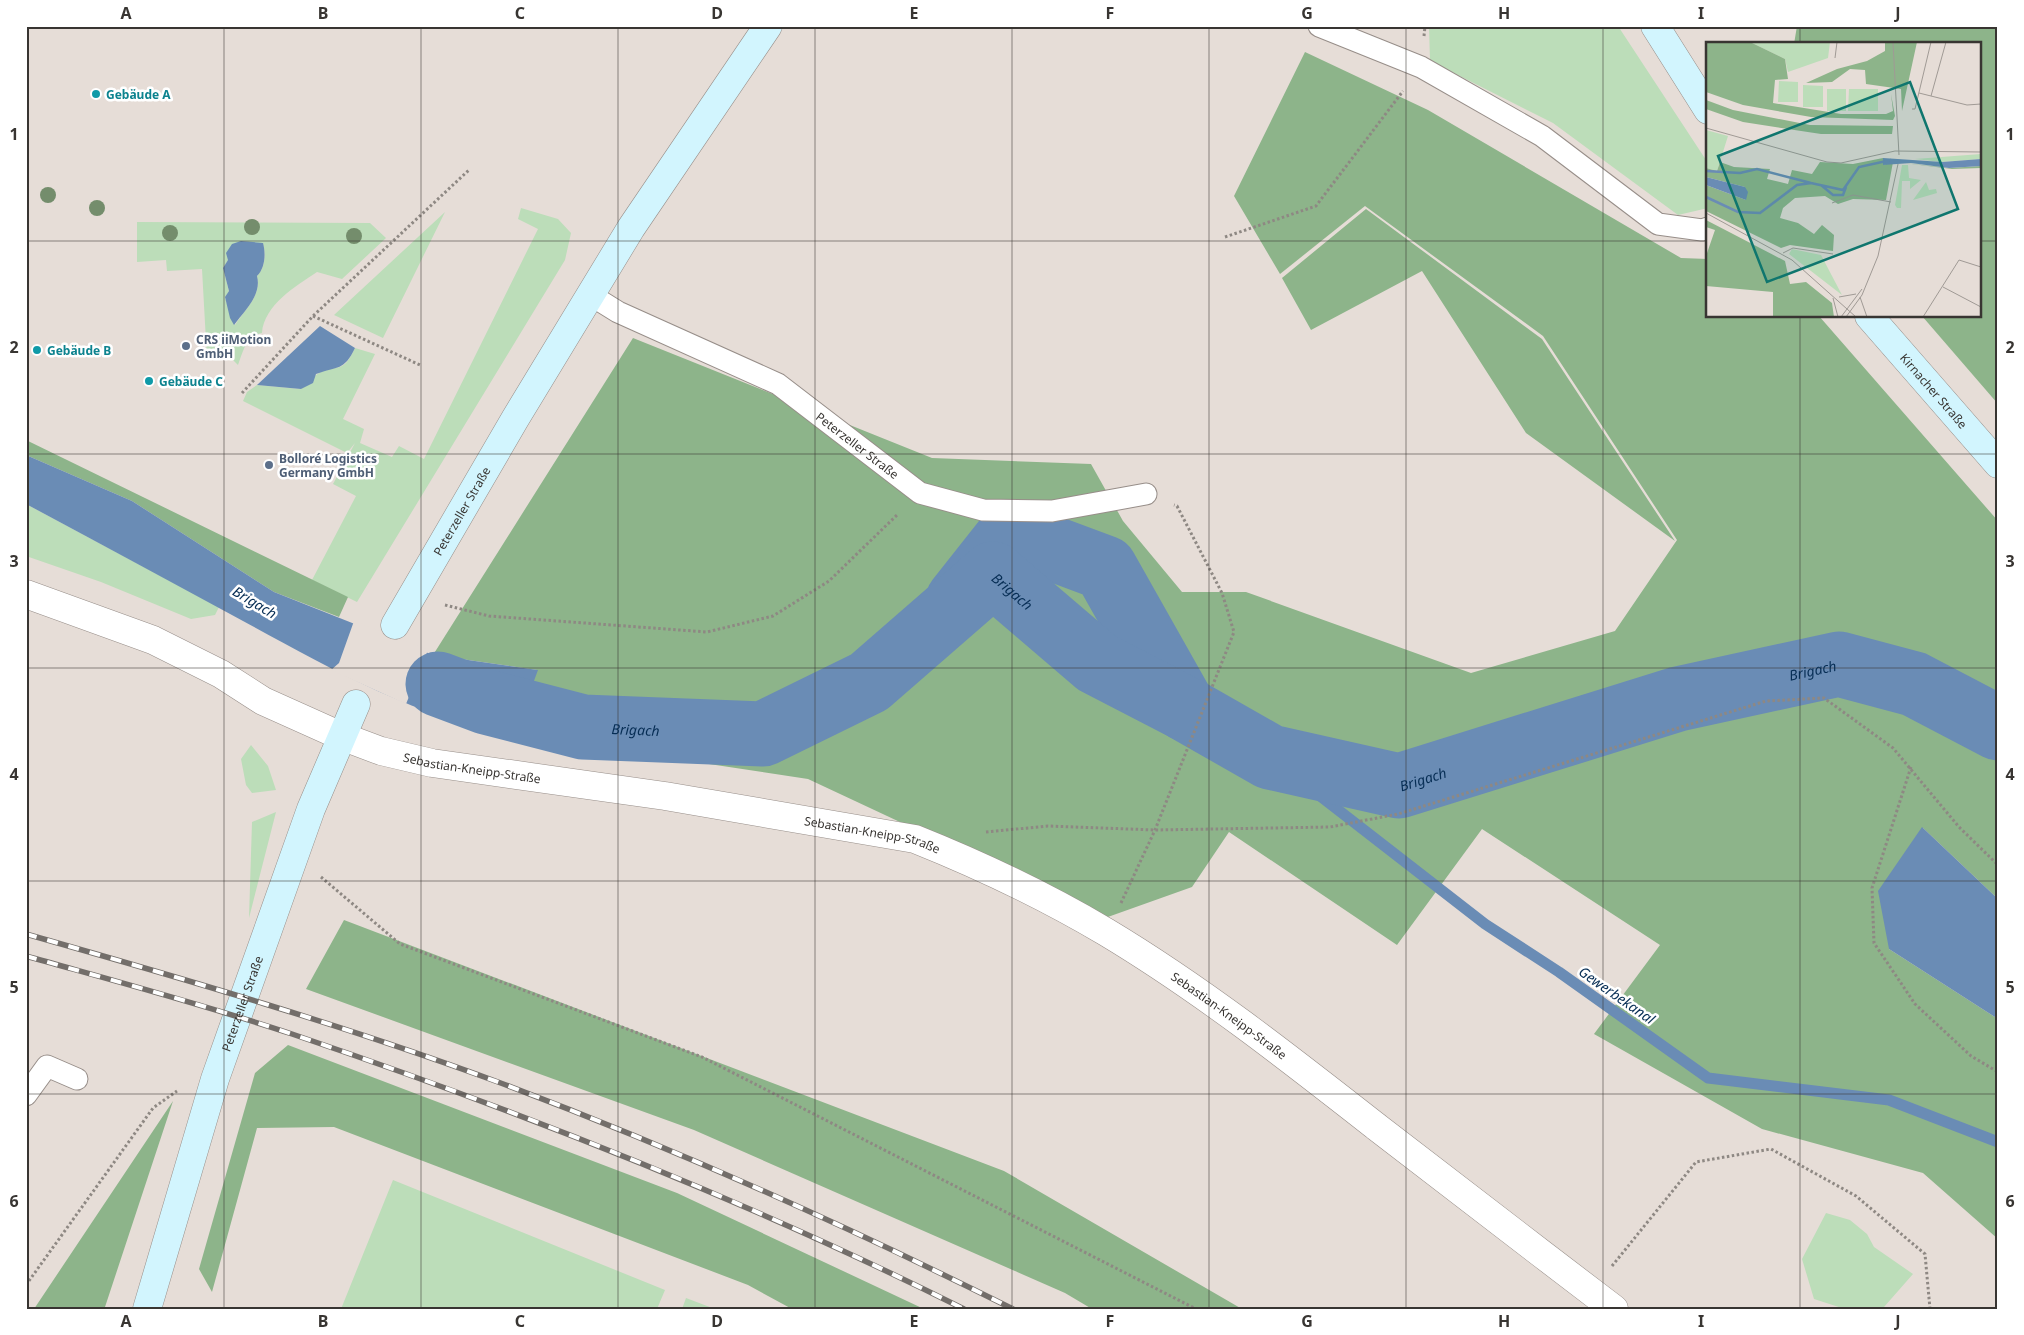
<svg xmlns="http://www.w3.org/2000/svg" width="2024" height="1335" font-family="'Noto Sans',sans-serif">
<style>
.green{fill:#bcddb9;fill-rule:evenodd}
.forest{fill:#8db48a}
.water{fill:#6a8cb5}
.pier{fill:#e6ddd7}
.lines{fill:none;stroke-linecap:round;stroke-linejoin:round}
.stream{stroke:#6a8cb5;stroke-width:11}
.river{stroke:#6a8cb5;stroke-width:65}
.lane-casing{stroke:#978e89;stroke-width:23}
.street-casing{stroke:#978e89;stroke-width:29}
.secondary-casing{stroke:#978e89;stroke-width:29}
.path{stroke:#8e8883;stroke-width:3;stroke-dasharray:2.5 2.5;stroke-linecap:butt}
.lane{stroke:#fff;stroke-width:21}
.street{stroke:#fff;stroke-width:28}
.secondary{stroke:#d2f5fe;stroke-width:28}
.rail-casing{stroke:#736e6a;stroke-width:5.5}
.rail{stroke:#fff;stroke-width:4;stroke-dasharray:11;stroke-linecap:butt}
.tree{fill:#748d6c}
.grid{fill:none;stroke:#383532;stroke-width:1;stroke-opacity:0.55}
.culture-dot{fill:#0f9aa8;stroke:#fff;stroke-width:2}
.service-dot{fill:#5c6f8a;stroke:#fff;stroke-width:2}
.labels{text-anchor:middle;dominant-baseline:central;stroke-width:5;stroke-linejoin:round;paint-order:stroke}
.culture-label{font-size:12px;font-weight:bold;fill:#0d838f;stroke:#fff;text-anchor:start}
.service-label{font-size:12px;font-weight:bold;fill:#4e5e75;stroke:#fff;text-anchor:start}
.street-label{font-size:12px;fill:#383532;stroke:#fff}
.water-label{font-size:14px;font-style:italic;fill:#062d54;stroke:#fff}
.inset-river{fill:none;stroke:#6a8cb5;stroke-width:2.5}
.inset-road{fill:none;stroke:#a09a95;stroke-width:1}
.view{fill:#0f766e;fill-opacity:0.15;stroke:#0f766e;stroke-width:2.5}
.inset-edge{fill:none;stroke:#383532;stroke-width:2.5}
.neatline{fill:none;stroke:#383532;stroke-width:2}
.grid-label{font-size:16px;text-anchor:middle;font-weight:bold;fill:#383532}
</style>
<rect width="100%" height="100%" fill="#e6ddd7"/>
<!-- green -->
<path class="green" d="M1429,26H1618L1708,163V208L1678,215L1553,123L1430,61Z
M521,208L558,219L571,233L565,260L357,602L312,580L356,496L333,484L355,443L347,453L243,401L247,392L257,385L301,389C306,384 311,378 316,375C336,361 341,378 355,348L375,354L343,419L364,429L360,443L392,457L399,446L424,459L538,229L518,219Z
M445,212L383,338L334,315Z
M137,222L370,223L386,238L342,279L317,272C296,286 264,305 262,333C246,336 243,351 238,365L232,359H207L202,269L167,271L166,260L137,262ZM241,241L263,244C266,254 265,268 257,276C262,295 245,309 235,325L225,298L229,291L223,268Z
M26,504L219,607L215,615L191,619L101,582L26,556Z
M251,745L268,766L276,790L252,793L246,785L241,759Z
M276,812L249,918L252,822Z
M393,1180L665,1290L657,1309H341Z
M1826,1213L1850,1220L1867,1234L1874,1247L1913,1274L1884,1307L1845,1309L1814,1299L1802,1259Z
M686,1298L715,1309H682Z"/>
<!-- forest -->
<path class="forest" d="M1797,26H1998V404L1922,316H1980V44H1794Z
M1305,52L1428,110L1681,258L1708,259V316H1819L1998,521V899L1923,828L1889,949L1998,1019V1239L1923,1173L1762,1129L1594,1034L1660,945L1482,829L1397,945L1229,832L1192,887L1105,918L808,779L557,741L515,732L537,670L433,655L633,338L932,458L1091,464L1123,521L1182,592H1246L1471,673L1615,631L1677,540L1543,336L1365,206L1280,274L1234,196Z
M1366,209L1542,339L1675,541L1526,433L1422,271L1311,330L1282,278Z
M26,440L348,597L339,617L274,592L132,501L26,455Z
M344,920L1004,1171L1242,1309H1092L1065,1293L694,1130L306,989Z
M288,1045L677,1193L924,1309H792L748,1285L334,1127L257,1128L212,1292L199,1269L255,1073Z
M173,1101L105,1307L109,1309H34Z"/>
<!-- water -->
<path class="water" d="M241,241L263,243C266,254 265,268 257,276C262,295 245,310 234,325L230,318L225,297L229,291L223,268L228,260L226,253L232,244Z
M320,326L355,348C344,371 338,366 316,374L313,383L301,389L257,385Z
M26,455L132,501L274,592L433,655L538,670L515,732C424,724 323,664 243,621C171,582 99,543 26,504Z
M1922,827L1998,899V1019L1889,949L1878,891Z"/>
<!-- pier -->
<path class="pier" d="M354,621L428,650L406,704L331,670L339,663Z"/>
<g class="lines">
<!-- stream -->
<path class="stream" d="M1270,757L1485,924L1559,972L1708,1078L1889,1100L1998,1142"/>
<!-- river -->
<g class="river">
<path d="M958,600L1011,533L1105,568L1184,708"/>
<path id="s1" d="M438,684L486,702L583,727L763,734L869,682L993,574L1097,663L1184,708L1270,757L1399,786L1678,699L1839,664L1914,684L1998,728"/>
</g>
<defs>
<g id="lane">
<path d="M1319,26L1421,67L1542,136L1658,224L1702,230L1708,228"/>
<path id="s2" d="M589,294L618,312L778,384L920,493L983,510L1052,511L1146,494"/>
<path d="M26,1095L47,1066L77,1079"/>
</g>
<g id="street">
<path id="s3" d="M26,594L153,640L221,674L263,701L341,736L381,751L432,763L665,796L915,839C980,865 1045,896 1106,932C1201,989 1290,1059 1378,1128C1456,1188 1535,1249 1614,1309"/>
</g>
<g id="secondary">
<path d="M1655,26L1708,110"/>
<path id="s4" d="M1869,316L1998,464"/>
<path id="s5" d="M395,625L515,419L631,228L768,26"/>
<path id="s6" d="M147,1309L215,1079L311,809L356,704"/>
</g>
</defs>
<!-- lane casing -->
<use href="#lane" class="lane-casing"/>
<!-- street casing -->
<use href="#street" class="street-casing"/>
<!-- secondary casing -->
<use href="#secondary" class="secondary-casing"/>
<!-- path -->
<path class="path" d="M1424,36L1425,26
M1225,237L1316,206L1403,91
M313,316L420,365
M242,393L313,316L470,169
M445,605L489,616L707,632L773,616L829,581L898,514
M1911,767L1872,888L1874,943L1915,1004L1971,1056L1998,1072
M986,832L1048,826L1155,830L1330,827L1398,814L1766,701L1824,698L1893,748L1959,827L1998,865
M321,877L400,944L702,1057L1196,1309
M1121,903L1155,830L1234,632L1222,593L1177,506L1174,505
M1612,1266L1696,1162L1771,1149L1856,1196L1925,1254L1930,1309
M26,1285L153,1108L177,1091"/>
<!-- lane -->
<use href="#lane" class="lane"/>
<!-- street -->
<use href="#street" class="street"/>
<!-- secondary -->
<use href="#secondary" class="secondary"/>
<defs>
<path id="rail" d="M26,934C185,979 343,1025 498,1082C674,1148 845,1225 1013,1309
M26,956C115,981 205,1005 292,1034C522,1112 747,1200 964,1309"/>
</defs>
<!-- rail casing -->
<use href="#rail" class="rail-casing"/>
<!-- rail -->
<use href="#rail" class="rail"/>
</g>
<!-- trees -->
<g class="tree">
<circle cx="48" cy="195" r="8"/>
<circle cx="97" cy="208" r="8"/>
<circle cx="252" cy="227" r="8"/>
<circle cx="170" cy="233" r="8"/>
<circle cx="354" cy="236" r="8"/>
</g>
<!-- grid -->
<path class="grid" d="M224,26V1309M421,26V1309M618,26V1309M815,26V1309M1012,26V1309M1209,26V1309M1406,26V1309M1603,26V1309M1800,26V44M26,241H1708M1980,241H1998M1800,316V1309M26,454H1998M26,668H1998M26,881H1998M26,1094H1998"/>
<!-- markers -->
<g class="culture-dot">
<circle cx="96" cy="94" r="5"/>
<circle cx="37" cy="350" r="5"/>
<circle cx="149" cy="381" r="5"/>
</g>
<g class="service-dot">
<circle cx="186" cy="346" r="5"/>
<circle cx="269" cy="465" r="5"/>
</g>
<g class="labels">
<!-- culture labels -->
<g class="culture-label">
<text x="106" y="94">Gebäude A</text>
<text x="47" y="350">Gebäude B</text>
<text x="159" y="381">Gebäude C</text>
</g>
<!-- service labels -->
<g class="service-label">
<text x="196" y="339">CRS iiMotion<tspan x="196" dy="14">GmbH</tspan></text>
<text x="279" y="458">Bolloré Logistics<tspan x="279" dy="14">Germany GmbH</tspan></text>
</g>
<!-- street labels -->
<g class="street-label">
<text stroke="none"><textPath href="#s4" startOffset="99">Kirnacher Straße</textPath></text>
<text stroke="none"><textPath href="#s2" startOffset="310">Peterzeller Straße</textPath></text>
<text stroke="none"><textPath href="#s5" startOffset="132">Peterzeller Straße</textPath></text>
<text stroke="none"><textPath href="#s3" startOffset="482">Sebastian-Kneipp-Straße</textPath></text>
<text stroke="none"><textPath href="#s3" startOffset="888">Sebastian-Kneipp-Straße</textPath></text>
<text stroke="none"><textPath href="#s6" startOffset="320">Peterzeller Straße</textPath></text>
<text stroke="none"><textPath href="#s3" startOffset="1292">Sebastian-Kneipp-Straße</textPath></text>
</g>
<!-- water labels -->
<g class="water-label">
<text stroke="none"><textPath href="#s1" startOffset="640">Brigach</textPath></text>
<text transform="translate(255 602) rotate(31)">Brigach</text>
<text stroke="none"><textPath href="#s1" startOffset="1510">Brigach</textPath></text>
<text stroke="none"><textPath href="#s1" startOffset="204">Brigach</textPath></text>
<text stroke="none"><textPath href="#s1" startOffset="1105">Brigach</textPath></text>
<text transform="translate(1617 995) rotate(35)">Gewerbekanal</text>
</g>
</g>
<!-- overview -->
<g transform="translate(1706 42)">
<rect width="275" height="275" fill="#e6ddd7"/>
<path d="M44,0H124L122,16L82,30L79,17ZM73,39L92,40V60H72ZM97,43L117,44V65H97ZM121,47H140V69H121ZM143,47H172V69H142ZM0,88L22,94L11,129L0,126ZM275,112V117L236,120L209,117ZM196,123H202L203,136L215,138L204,147V139H196L195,166H191L189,163ZM220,140L223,148L230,147L231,151L207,158ZM86,207L115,213L136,253L83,212Z" fill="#bcddb9"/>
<path d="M0,0H44L79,17L82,37L69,38L67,61L135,72H180L187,69L185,52L189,74L187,78L105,75L37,63L0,50ZM179,0H211L196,69L195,47L160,42L159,28L144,27L126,40L100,41L131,27L161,19L179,9ZM0,58L27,68L104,83L187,84L186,92H115L37,80L0,67ZM177,116V123L187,120L180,158L147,157L132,162L119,154L89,156L77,166L74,176L92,181L108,192L116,183L128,193L127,209L84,203L75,206L0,169V143L40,158L39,145L0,135V126L11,129L14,120L28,125L64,127L61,137L82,142L86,128L106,132L114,120L147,122ZM198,121L243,126L275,124V126L246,127ZM0,178L79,219L84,242L100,240L126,261L128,275H67V250L0,244V214L9,188L0,185Z" fill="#8db48a"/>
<path d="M177,116L236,120L275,117V124L243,126L205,121L177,123ZM0,135L39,145L42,150L40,158L0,143Z" fill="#6a8cb5"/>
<path class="inset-river" d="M0,129L34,131L51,127L105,141M115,143L127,153H137L140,145M0,155L32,170L54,171L91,143L105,141L137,148L153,125L185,118"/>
<path class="inset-road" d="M187,0L193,113M129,16L131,0M213,51L261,63L275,62M225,54L240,0M206,67H209L225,0M0,86L121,120L135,121L189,109L275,110M126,161L147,153L185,160M0,171L86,218L150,275M77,211L87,206L127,212M237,245L275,265M133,255L150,252M154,255L161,275M127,256L132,275M135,275L156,247M140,275L156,253L172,214L192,122M217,275L253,218L275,225"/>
<path class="view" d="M204,40L252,167L61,240L12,114Z"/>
<rect width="275" height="275" class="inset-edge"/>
</g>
<!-- border -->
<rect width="2024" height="1335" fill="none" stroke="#ffffff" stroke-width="55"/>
<rect x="28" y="28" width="1968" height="1280" class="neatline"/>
<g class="grid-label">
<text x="126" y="19">A</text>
<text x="323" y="19">B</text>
<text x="520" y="19">C</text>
<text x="717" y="19">D</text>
<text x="914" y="19">E</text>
<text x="1110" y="19">F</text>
<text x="1307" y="19">G</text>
<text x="1504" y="19">H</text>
<text x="1701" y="19">I</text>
<text x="1898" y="19">J</text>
<text x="14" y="140">1</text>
<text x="2010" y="140">1</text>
<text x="14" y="353">2</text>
<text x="2010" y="353">2</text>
<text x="14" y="567">3</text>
<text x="2010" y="567">3</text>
<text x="14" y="780">4</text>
<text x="2010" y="780">4</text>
<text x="14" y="993">5</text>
<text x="2010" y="993">5</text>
<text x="14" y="1207">6</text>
<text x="2010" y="1207">6</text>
<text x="126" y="1327">A</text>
<text x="323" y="1327">B</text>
<text x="520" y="1327">C</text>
<text x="717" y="1327">D</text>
<text x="914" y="1327">E</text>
<text x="1110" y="1327">F</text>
<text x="1307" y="1327">G</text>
<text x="1504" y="1327">H</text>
<text x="1701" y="1327">I</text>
<text x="1898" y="1327">J</text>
</g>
</svg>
